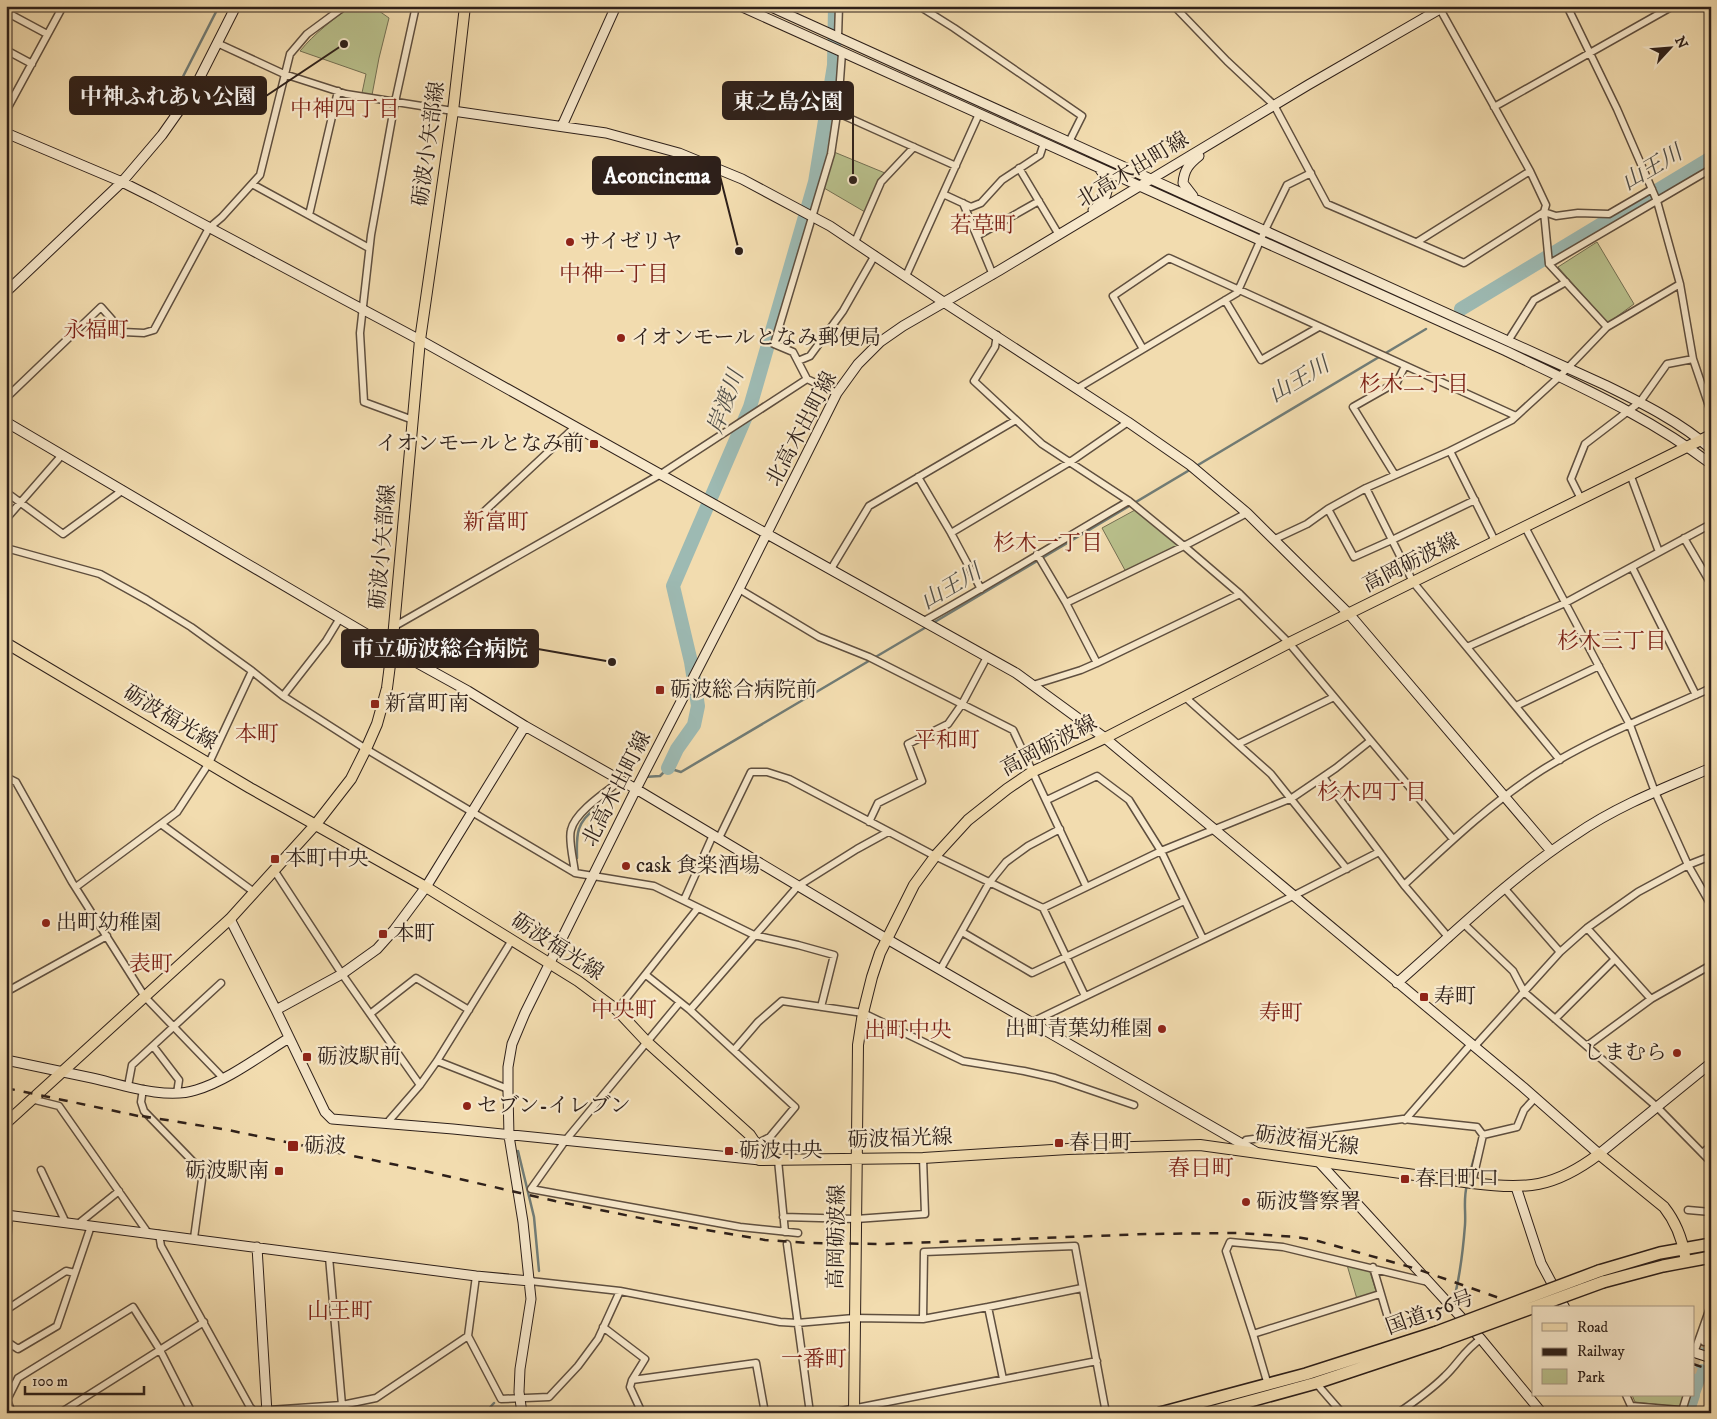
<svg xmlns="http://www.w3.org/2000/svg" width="1717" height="1419" font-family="'IM FELL DW Pica','Noto Serif JP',serif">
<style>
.green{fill:#b9c08c;stroke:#747053}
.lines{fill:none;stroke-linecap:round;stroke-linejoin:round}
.stream{stroke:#717c76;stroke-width:2.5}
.river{stroke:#9dbab3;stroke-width:14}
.street-tunnel{stroke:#cbb691;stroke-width:6;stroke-dasharray:6 3;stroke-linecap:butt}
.street-casing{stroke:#5f4f3f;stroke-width:9}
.secondary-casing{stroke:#2e201a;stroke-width:11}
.primary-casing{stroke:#2e201a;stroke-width:12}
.highway-casing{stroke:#2e201a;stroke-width:14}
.street{stroke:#f7e8cb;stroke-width:6}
.secondary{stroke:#f7e8cb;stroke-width:9}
.primary{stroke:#f2dcaf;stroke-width:10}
.highway{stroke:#f2dcaf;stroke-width:11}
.rail{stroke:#2e201a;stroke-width:2.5;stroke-dasharray:9 9;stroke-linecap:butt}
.highway-bridge-casing{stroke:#2e201a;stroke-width:14;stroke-linecap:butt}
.highway-bridge{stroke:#f2dcaf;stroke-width:11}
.poi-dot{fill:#8f2418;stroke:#f7e8cb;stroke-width:2}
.labels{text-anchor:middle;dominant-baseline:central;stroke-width:4.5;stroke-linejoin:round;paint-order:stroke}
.street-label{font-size:21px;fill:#2e201a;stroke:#f7e8cb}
.poi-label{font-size:21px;fill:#2e201a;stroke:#f7e8cb;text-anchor:start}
.neighbourhood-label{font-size:22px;fill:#7a1f14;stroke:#f7e8cb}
.water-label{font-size:22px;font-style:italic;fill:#4f4e48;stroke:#f7e8cb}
.leader{fill:none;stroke:#2e201a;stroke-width:2}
.callout-dot{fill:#2e201a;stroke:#f7e8cb;stroke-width:2}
.callout{fill:#2e201a;stroke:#2e201a;stroke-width:2}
.callout-label{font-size:22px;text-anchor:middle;font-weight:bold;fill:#fff}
</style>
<rect width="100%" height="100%" fill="#f2dcaf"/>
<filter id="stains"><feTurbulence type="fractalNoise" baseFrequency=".004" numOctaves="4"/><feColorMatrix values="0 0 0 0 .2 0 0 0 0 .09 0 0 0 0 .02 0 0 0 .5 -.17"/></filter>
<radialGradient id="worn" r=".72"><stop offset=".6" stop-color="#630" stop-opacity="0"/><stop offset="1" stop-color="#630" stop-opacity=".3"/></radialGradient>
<!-- green -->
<path class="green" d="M352,6H372L389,18L379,58L372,95L362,93L366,74L300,51C315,33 332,20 352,6Z
M834,152L885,173L872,193L865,212L824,188Z
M1597,242L1634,304L1608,323L1558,267Z
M1135,510L1180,545L1126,572L1102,528Z
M1347,1265L1369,1269L1376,1291L1374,1294L1357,1299Z
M1632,1395H1684L1680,1407L1635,1402Z"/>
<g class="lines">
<!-- stream -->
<path class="stream" d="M168,106L219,6
M933,623L1426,329
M644,777L660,776L668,768L681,772L928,626
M577,858C577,849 576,838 579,829C584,812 612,796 627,787
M518,1151L534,1217L539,1271
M1468,1180L1477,1147
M1453,1303C1460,1277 1463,1251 1465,1225C1466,1211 1463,1199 1467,1185
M485,1413L494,1403"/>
<!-- river -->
<path class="river" d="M1461,309L1711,158
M668,768L677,749L694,725L698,706L691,662L673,586L750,407L815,182L834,65L835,6
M1708,1348L1711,1339
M1693,1393L1701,1371
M1687,1413L1693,1395"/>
<!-- street-tunnel -->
<path class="street-tunnel" d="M1693,1373L1704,1342"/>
<defs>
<path id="street" d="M919,6L954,28L1082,116L1069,142
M1174,6L1227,61L1274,105L1327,204L1464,263L1544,212L1556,216L1578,213L1609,214L1652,189
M1567,6L1617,109L1657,201L1680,284L1693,359L1711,412
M1440,9L1530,171L1546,205L1544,212L1549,264L1711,169
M6,12L47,34
M838,37L839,6
M217,43L284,74L346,94L453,111
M6,50L32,64
M1494,107L1673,6
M6,111L63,6
M838,113L956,166
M1019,168L1059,235
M252,184L369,248
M943,194L971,207L981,203L1002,180L1040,155L1044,143
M963,203L993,275
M309,215L338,91
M977,236L1039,201
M855,242L881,182L914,147
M1417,242L1530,171
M1549,264L1607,327
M906,276L979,114
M1225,300L1261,360L1319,327
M997,335L995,347L974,381L1042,444L1129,501L1184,546L1240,594L1289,643L1453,839
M1508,341L1534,300L1566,282
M1143,349L1113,296L1169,258L1516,416
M798,361L810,356L843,311L875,255
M807,379L793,352L774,344L831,154L838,107L842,53
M1078,388L1237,293L1265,230L1287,185L1311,173
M6,398L101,307L123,332L144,333L154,330L209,228L222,217L260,175L290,54L307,34L345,6
M413,420L364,402L360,333L371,235L395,102L416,6
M1450,451L1495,541
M1630,474L1659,552
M1395,475L1353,407L1397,382L1405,366
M918,477L951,533L981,589
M1366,488L1413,582L1560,760
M6,492L63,534L123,490
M1581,499L1571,479L1585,444L1640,402L1667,364L1693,359
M1328,509L1354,557L1392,540L1475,500
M6,519L62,455
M474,521L575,427
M1525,527L1630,725L1655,792L1688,865L1711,905
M951,533L1070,462L1128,422
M1684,538L1711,584
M1275,539L1307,524L1328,509L1366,488L1450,451L1512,420L1559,377L1607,327L1680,284
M6,548L100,574L147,600L191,627L252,671L283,696L366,749L575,873L654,886L754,935L798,945L834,955L821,1007
M1037,554L1066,603L1097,663
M1632,567L1696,695
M831,569L869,506L1016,420
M739,589L819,637L869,657L1013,730L1086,886
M1066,603L1184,546L1247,513
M924,621C993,583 1060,541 1129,501
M395,626L661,474L807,379L837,393
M1467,647L1565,603L1711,524
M1033,685L1081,670L1097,663L1240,594
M283,696L326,641L340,618
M1185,697L1271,774L1347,869
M1516,706L1599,666
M1238,744L1334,697
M6,777L16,782L72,882L145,997L223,1078
M1323,777L1404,885L1449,938
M1047,800L1097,776L1129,800L1161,851L1203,939
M869,822L878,803L922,781L908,744L948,724L962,704L987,657
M161,824L254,892
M719,838L751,772H767L789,779L935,856L1043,908L1161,851L1292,798L1336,768L1370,741
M274,870L342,974L420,1085
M575,873C574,862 568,840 571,830C575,812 606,792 620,781
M1404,885C1448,844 1492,802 1542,770C1595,737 1654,714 1711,688
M76,887L177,812L209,763L252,671
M1505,889L1560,952
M684,900L713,835
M1043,908L1085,996
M1464,924L1513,971L1524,992L1656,1106L1711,1162
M1587,928L1651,999
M962,932L1032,973L1184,901
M940,970L989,883L1006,862L1028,846L1060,829
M646,975L680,1002
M6,992L107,936
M617,1010L698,908
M690,1010L795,1107L770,1137L756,1144
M370,1014L416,978L469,1010
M1555,1019L1615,959
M1032,1022L1293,896L1379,852
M153,1046L179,1080L177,1093
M1587,1046L1651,999L1711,965
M1474,1047L1560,952L1587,928L1638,892L1688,865L1711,856
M734,1050L758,1022L782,1001L863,1013L963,1061L1024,1071L1055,1078L1134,1105
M437,1061L508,1089
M128,1086L132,1065L221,983
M143,1089L141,1102L144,1111L203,1172L194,1238
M31,1099L59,1106L148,1233
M1405,1120L1471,1044
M387,1123L420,1085L437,1061L512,940
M1483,1135L1517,1127L1524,1110L1535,1098
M1243,1144L1246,1140L1403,1119L1477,1127L1483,1135L1472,1183
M1702,1153L1711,1146
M778,1160L785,1232
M41,1170L66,1223
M1688,1210L1711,1212
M783,1217L856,1219L925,1214L923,1158
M78,1224L119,1191
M798,1233L740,1227L531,1189L565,1141L680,1002L690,1010L798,886L857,849L888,832
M159,1234L161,1246L250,1407L254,1411L342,1405L376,1398L468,1336L476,1276
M787,1244L810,1413
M6,1255L9,1216
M329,1257L342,1405L349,1413
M1373,1267L1391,1328
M530,1281L620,1291L780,1322L797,1323L854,1318L923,1319L988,1307L1082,1288
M988,1307L1003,1379
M6,1310L66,1271L75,1273
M923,1319L924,1252L1075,1246L1106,1413
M603,1327L645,1359L632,1380
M1253,1334L1380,1294
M468,1336L501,1399L549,1397L578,1366L598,1339L620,1291
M6,1341L18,1349L57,1326L91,1226
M1704,1342L1711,1322
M1694,1353L1711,1305
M1316,1383L1342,1413
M1268,1385L1253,1334L1226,1251L1230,1242L1283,1247L1428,1282
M1626,1395L1631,1406L1680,1410L1685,1413
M1682,1411L1687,1395
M12,1413L7,1400L18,1378L133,1307L160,1350L192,1413
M60,1413L204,1322
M642,1413L630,1387L632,1380L756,1363L765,1413
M831,1413L1097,1361
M1398,1413C1414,1402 1431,1390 1445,1376C1458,1364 1465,1349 1481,1339"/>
<path id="secondary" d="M740,6L1506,351C1576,385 1648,416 1711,464
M769,6L1605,385C1642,403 1680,422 1711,449
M453,111L606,133L679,153L742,179L830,226L945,303L1128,422L1190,465L1247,513L1350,615L1551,851
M562,126L616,6
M6,133L122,182L154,198L420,340L1016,673L1105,738L1523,1087L1599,1154L1711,1063
M1193,196L1183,183C1184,170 1189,164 1199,156
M1093,210C1110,197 1112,185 1099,168
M6,292L122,182L162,135L193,91L236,6
M6,422L392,649L468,691L525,726L636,789L887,939L1256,1152
M230,919L276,1010L325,1112L332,1119L453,1129L760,1160
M1397,983C1454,933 1512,876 1575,835C1617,806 1664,788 1711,768
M276,1010L342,974L377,949L394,930L426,887L525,726
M6,1060C35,1066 63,1072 92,1078C123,1085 166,1100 196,1090C227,1081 261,1055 289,1038
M1319,1162L1481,1339L1542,1413
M1516,1187L1541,1263L1565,1308
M6,1215L476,1276L530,1281
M257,1247L267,1413
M1693,1352L1711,1358
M522,1413L519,1392L520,1369L531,1299L523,1222L509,1136L508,1092V1067L512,1044L525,1013L636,789L739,589L837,393L858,364L880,342L903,326L1000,270L1308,85L1445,6"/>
<path id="primary" d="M6,643L250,788L426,887L578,981L617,1010L647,1042L750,1135L756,1144L760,1160L923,1158L1068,1149L1200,1145L1472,1183C1526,1190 1554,1188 1599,1154L1664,1207C1675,1221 1682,1238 1685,1256
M6,1123L230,919L316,824L351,779L366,749L377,724L387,688L392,649L420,340L453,111L465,6
M854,1413L858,1045L863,1013L872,977L880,953L914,885L936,855L968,820L1007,789L1032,772L1105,738L1289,643L1711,435"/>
<path id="highway" d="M1599,1271L1660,1253L1711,1244
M1603,1282L1663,1266L1711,1257
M1160,1413L1306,1374L1437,1332
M1207,1413L1316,1383L1439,1342"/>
</defs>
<!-- street casing -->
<use href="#street" class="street-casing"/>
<!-- secondary casing -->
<use href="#secondary" class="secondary-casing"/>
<!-- primary casing -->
<use href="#primary" class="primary-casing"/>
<!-- highway casing -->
<use href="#highway" class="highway-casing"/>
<!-- street -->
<use href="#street" class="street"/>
<!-- secondary -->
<use href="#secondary" class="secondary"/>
<!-- primary -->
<use href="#primary" class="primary"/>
<!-- highway -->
<use href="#highway" class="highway"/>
<!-- rail -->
<path class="rail" d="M6,1088L148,1118
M142,1116L228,1130L416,1169L555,1201L665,1223L765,1240L810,1243L884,1244L1147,1234L1238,1233L1297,1237L1318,1241L1417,1269L1533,1310
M1693,1364L1711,1370"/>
<defs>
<path id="highway-bridge" d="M1437,1332L1599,1271
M1439,1342L1603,1282"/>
</defs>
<!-- highway-bridge casing -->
<use href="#highway-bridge" class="highway-bridge-casing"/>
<!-- highway-bridge -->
<use href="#highway-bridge" class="highway-bridge"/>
</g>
<!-- markers -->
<g class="poi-dot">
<circle cx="570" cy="242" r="5"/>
<circle cx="621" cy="338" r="5"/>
<rect x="589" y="439" width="10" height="10" rx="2.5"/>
<rect x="655" y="685" width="10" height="10" rx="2.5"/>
<rect x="370" y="699" width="10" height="10" rx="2.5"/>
<rect x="270" y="854" width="10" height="10" rx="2.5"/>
<circle cx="626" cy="866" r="5"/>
<circle cx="46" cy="923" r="5"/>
<rect x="378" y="929" width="10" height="10" rx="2.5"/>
<rect x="1419" y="992" width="10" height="10" rx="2.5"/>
<circle cx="1162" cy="1029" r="5"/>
<circle cx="1677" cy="1053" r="5"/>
<rect x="302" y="1052" width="10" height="10" rx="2.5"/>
<circle cx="467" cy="1106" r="5"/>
<rect x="1054" y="1138" width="10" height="10" rx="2.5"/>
<rect x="287" y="1140" width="12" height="12" rx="2.5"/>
<rect x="724" y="1146" width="10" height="10" rx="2.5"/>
<rect x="274" y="1166" width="10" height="10" rx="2.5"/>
<rect x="1400" y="1174" width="10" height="10" rx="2.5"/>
<circle cx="1246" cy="1202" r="5"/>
</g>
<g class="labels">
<!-- street labels -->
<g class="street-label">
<text transform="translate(429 144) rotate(-82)">砺波小矢部線</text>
<text transform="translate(1133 170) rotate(-31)">北高木出町線</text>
<text transform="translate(802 429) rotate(-62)">北高木出町線</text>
<text transform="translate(383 547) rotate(-85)">砺波小矢部線</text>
<text transform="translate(1411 563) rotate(-27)">高岡砺波線</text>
<text transform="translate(170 718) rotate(31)">砺波福光線</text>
<text transform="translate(1049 746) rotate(-28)">高岡砺波線</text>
<text transform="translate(617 789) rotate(-63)">北高木出町線</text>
<text transform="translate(557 947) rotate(33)">砺波福光線</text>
<text transform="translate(900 1139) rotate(-2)">砺波福光線</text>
<text transform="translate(1307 1141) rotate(8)">砺波福光線</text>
<text transform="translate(837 1237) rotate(-89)">高岡砺波線</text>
<text transform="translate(1430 1313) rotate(-20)">国道156号</text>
</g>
<!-- poi labels -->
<g class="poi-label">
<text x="580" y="242">サイゼリヤ</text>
<text x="631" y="338">イオンモールとなみ郵便局</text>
<text x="584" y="444" text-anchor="end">イオンモールとなみ前</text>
<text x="670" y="690">砺波総合病院前</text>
<text x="385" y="704">新富町南</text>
<text x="285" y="859">本町中央</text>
<text x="636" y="866">cask 食楽酒場</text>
<text x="56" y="923">出町幼稚園</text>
<text x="393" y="934">本町</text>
<text x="1434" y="997">寿町</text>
<text x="1152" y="1029" text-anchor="end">出町青葉幼稚園</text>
<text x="1667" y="1053" text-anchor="end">しまむら</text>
<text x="317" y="1057">砺波駅前</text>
<text x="477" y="1106">セブン-イレブン</text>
<text x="1069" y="1143">春日町</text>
<text x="304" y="1146">砺波</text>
<text x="739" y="1151">砺波中央</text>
<text x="269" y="1171" text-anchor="end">砺波駅南</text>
<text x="1415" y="1179">春日町口</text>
<text x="1256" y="1202">砺波警察署</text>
</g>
<!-- neighbourhood labels -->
<g class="neighbourhood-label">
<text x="345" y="109">中神四丁目</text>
<text x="983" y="225">若草町</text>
<text x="614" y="274">中神一丁目</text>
<text x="96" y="330">永福町</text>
<text x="1414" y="384">杉木二丁目</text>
<text x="496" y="522">新富町</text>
<text x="1048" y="543">杉木一丁目</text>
<text x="1612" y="641">杉木三丁目</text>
<text x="257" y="734">本町</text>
<text x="947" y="740">平和町</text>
<text x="1372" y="792">杉木四丁目</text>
<text x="151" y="964">表町</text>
<text x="624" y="1010">中央町</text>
<text x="1281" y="1013">寿町</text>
<text x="908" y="1030">出町中央</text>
<text x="1201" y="1168">春日町</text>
<text x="340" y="1311">山王町</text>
<text x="814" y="1359">一番町</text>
</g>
<!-- water labels -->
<g class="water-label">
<text transform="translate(1652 168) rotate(-31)">山王川</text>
<text transform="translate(1299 380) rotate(-31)">山王川</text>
<text transform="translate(726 402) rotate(-70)">岸渡川</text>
<text transform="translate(951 587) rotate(-31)">山王川</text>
</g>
</g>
<!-- callouts -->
<path class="leader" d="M344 44L266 96M853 180L853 101M739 251L720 176M612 662L538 649"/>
<g class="callout-dot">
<circle cx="344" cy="44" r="5"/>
<circle cx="853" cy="180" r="5"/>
<circle cx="739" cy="251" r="5"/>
<circle cx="612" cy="662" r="5"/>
</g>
<g class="callout">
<rect x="70" y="77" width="196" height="37" rx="5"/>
<rect x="723" y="82" width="130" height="37" rx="5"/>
<rect x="593" y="157" width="127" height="37" rx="5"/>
<rect x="342" y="630" width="196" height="37" rx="5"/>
</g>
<g class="callout-label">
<text x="168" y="104">中神ふれあい公園</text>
<text x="788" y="109">東之島公園</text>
<text x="657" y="183">Aeoncinema</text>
<text x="440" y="656">市立砺波総合病院</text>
</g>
<!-- margin -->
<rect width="1717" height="1419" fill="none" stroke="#f2dcaf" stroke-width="25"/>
<rect x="8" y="8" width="1702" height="1404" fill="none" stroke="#2e201a" stroke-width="2.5"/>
<rect x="12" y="12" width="1692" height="1394" fill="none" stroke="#2e201a"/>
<!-- legend -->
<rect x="1532" y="1306" width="162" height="90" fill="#f7e8cb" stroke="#a79884"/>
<rect x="1542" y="1323" width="25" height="8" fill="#f2dcaf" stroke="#a79884"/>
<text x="1577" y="1332" font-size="15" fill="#2e201a">Road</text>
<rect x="1542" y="1348" width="25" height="8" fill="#2e201a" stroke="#a79884"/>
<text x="1577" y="1356" font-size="15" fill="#2e201a">Railway</text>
<rect x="1542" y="1369" width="25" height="15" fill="#b9c08c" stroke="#a79884"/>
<text x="1577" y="1382" font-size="15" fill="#2e201a">Park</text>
<!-- north arrow -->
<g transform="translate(1670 48) rotate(64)" stroke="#f7e8cb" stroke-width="4" paint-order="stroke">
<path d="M0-4L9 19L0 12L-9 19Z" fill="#2e201a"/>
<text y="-8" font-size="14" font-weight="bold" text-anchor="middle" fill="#2e201a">N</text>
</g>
<!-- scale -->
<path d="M25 1386v8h119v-8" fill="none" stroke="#2e201a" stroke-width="2.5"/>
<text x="32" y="1386" font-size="15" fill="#2e201a" stroke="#f7e8cb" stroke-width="4" paint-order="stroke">100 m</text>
<rect width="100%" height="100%" filter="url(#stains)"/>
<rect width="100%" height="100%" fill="url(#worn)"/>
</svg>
